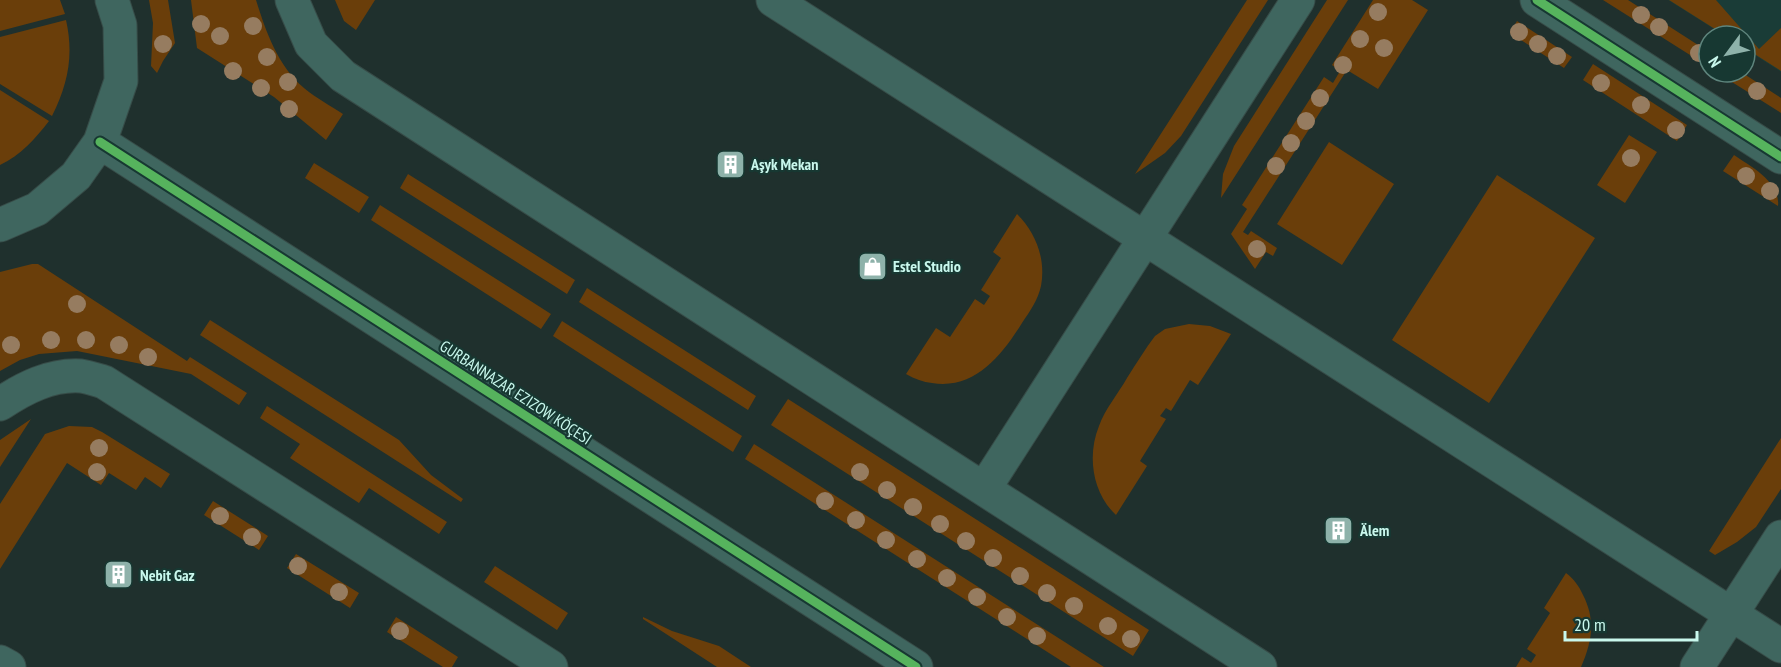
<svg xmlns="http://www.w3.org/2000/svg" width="1781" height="667" font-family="'PT Sans Narrow',sans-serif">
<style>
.built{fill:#1a3c37}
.green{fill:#6a3e0a}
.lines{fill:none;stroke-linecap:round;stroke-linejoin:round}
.minor-casing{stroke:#374c48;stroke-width:35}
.minor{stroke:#3f665f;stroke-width:33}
.cycleway-casing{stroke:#173832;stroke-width:13}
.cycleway{stroke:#56b35d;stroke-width:9}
.tree{fill:#967c60}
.labels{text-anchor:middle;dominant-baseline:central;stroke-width:4.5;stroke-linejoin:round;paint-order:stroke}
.poi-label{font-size:16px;font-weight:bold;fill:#c9f8ed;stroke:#173832;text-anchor:start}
.street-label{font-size:16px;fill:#c9f8ed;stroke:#173832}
</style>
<rect width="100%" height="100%" fill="#1f302d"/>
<!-- built -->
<path class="built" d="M1668,0H1781V72L1745,49V36H1725Z"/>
<!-- green -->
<path class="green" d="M0,0H60L65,14L0,31Z
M149,0H168L175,43L163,61L157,73L151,66L153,23Z
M191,0H256C266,32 278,66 304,88C316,98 331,106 343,114L326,140L274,97L197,48Z
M335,0H375L356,30L344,21Z
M1247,0H1268L1181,136L1165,153L1135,174Z
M1327,0H1348L1221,198L1223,174L1234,146Z
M1373,0H1412L1428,10L1378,89L1347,70L1243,232L1248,235L1251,231L1277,248L1273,256L1266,252L1255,269L1231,234L1247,209L1242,205L1324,77L1333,83L1340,71L1332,65Z
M1603,0H1628L1709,52V67Z
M1669,0H1716L1759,49L1781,28V71L1745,48V36H1726Z
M66,20C74,55 68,84 52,116L0,84V37Z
M1517,21L1572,57L1564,68L1510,33Z
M1593,64L1687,125L1677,141L1583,80Z
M1716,72H1741L1781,98V113Z
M0,90L49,121C35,139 21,155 0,165Z
M1629,135L1657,152L1625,203L1597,185Z
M1329,142L1394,184L1342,265L1277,224Z
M1734,155C1750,166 1781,182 1778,206L1723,171Z
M314,163L369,197L359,213L305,178Z
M408,174L575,280L567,294L400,188Z
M1497,175L1595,238L1489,403L1392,340Z
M380,205L551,314L541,329L371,220Z
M1017,214C1036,233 1046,259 1041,286C1038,300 1030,311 1022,323C1002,355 975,390 932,383C923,382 915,379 906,374L936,328L950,337L975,299L984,305L990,296L981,290L1001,258L993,252Z
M32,264H38L187,361L190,357L247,393L239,405L191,374L77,351L39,354L20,360L0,371V272Z
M587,288L756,396L748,410L579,302Z
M210,320L399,440L431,475L463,499L461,502L200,335Z
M562,321L742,436L733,452L553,336Z
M1189,324L1210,326L1231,334L1198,385L1190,380L1171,411L1166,408L1160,416L1166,419L1140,461L1147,466L1116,515C1092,493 1087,455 1099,426C1105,409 1118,394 1127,378C1136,364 1145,349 1155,336L1165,329Z
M788,399L1149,630L1133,656L771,425Z
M267,406L447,522L439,534L369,488L359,503L290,458L300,444L260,418Z
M31,419L0,467V440Z
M69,426L92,427L102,432L170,474L161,488L145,477L136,490L109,473L101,485L67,463L0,569V504L45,434Z
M1781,438V489L1756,527L1737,542L1715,555L1709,551Z
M754,444L1104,667H1071L745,459Z
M213,501L268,536L259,550L204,515Z
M296,554L359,593L350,608L287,568Z
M495,566L568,613L557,630L484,582Z
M1566,573C1574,579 1579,586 1583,595C1596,620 1592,642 1581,667H1516L1522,657L1531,663L1536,655L1527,649L1550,613L1544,608Z
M396,617L458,657L452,667H443L387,632Z
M643,617L672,631L719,646L751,667H717L643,619Z"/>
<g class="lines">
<defs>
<path id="minor" d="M292,0L311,44L343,76L1260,667
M773,0L1781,646
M1537,0L1781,157
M100,142L916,667
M0,225L37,209L76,176L100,142L121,81L120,25L112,0
M0,404C24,388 51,374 81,376C88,377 97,380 104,382L551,667
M984,489L1298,0
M0,662L9,667
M1697,667L1781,537"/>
</defs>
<!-- minor casing -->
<use href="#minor" class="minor-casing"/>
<!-- minor -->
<use href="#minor" class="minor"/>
<defs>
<path id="cycleway" d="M1537,0L1781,157
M100,142L916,667"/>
</defs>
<!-- cycleway casing -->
<use href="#cycleway" class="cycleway-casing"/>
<!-- cycleway -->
<use href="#cycleway" class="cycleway"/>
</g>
<!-- trees -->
<g class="tree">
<circle cx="1378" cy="12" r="9"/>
<circle cx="1641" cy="15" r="9"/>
<circle cx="201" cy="24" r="9"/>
<circle cx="253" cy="26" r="9"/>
<circle cx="1659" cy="27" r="9"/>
<circle cx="1519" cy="32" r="9"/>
<circle cx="220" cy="36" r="9"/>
<circle cx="1360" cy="39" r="9"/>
<circle cx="163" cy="44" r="9"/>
<circle cx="1538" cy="44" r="9"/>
<circle cx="1384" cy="48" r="9"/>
<circle cx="1699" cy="53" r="9"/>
<circle cx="1557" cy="56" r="9"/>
<circle cx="267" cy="57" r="9"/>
<circle cx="1343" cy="65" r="9"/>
<circle cx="233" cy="71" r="9"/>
<circle cx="288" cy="82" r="9"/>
<circle cx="1601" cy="83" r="9"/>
<circle cx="261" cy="88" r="9"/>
<circle cx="1757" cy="91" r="9"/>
<circle cx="1320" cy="98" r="9"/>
<circle cx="1641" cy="105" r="9"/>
<circle cx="289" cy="109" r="9"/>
<circle cx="1306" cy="121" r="9"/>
<circle cx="1676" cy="130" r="9"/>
<circle cx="1291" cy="143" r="9"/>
<circle cx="1631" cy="158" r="9"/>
<circle cx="1276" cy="166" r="9"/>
<circle cx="1746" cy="176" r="9"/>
<circle cx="1770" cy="191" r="9"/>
<circle cx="1257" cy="249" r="9"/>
<circle cx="77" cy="304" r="9"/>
<circle cx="51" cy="340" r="9"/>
<circle cx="86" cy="340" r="9"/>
<circle cx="11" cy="345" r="9"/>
<circle cx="119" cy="345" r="9"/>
<circle cx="148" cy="357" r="9"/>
<circle cx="99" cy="448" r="9"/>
<circle cx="97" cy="472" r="9"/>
<circle cx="860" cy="472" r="9"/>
<circle cx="887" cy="490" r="9"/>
<circle cx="825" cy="501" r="9"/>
<circle cx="913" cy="507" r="9"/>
<circle cx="220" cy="516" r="9"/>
<circle cx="856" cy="520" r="9"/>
<circle cx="940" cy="524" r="9"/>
<circle cx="252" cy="537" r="9"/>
<circle cx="886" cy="540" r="9"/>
<circle cx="966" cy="541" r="9"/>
<circle cx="993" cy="558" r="9"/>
<circle cx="917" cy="559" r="9"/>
<circle cx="298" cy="566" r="9"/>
<circle cx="1020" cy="576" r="9"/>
<circle cx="947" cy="578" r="9"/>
<circle cx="339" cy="592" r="9"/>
<circle cx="1047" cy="593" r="9"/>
<circle cx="977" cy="597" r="9"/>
<circle cx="1074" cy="606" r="9"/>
<circle cx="1007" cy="617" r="9"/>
<circle cx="1108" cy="626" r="9"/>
<circle cx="400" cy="631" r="9"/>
<circle cx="1037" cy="636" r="9"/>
<circle cx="1131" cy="639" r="9"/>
</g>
<!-- icons -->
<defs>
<symbol id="building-square" viewBox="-11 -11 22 22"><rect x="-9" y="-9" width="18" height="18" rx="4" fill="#8eb2aa" stroke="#173832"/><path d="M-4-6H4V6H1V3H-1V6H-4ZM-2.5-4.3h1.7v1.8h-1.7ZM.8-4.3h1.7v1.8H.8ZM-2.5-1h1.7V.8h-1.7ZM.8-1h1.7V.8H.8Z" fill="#fff"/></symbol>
<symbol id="shop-square" viewBox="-11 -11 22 22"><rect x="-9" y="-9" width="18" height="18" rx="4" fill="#8eb2aa" stroke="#173832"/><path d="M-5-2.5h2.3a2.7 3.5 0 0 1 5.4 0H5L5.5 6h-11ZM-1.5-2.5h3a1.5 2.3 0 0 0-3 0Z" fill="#fff"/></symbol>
</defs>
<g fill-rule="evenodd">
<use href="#building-square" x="714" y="148" width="33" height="33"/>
<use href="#shop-square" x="856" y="250" width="33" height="33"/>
<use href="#building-square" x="1322" y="514" width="33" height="33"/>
<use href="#building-square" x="102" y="558" width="33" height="33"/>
</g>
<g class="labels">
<!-- poi labels -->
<g class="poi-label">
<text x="751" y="164">Aşyk Mekan</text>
<text x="893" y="266">Estel Studio</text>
<text x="1360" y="530">Älem</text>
<text x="140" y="575">Nebit Gaz</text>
</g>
<!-- street labels -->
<g class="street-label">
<text transform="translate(516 392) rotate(33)">GURBANNAZAR EZIZOW KÖÇESI</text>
</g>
</g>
<!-- north arrow -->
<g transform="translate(1727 54) rotate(237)"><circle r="28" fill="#173832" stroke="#5e857d" stroke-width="1.5"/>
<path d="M0-4.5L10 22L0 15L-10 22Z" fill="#8eb2aa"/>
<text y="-9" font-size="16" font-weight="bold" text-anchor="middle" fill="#c9f8ed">N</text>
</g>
<!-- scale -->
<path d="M1565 631v9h132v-9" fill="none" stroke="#c9f8ed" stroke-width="3"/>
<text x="1574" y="631" font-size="18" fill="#c9f8ed" stroke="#173832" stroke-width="4.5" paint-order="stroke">20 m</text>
</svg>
